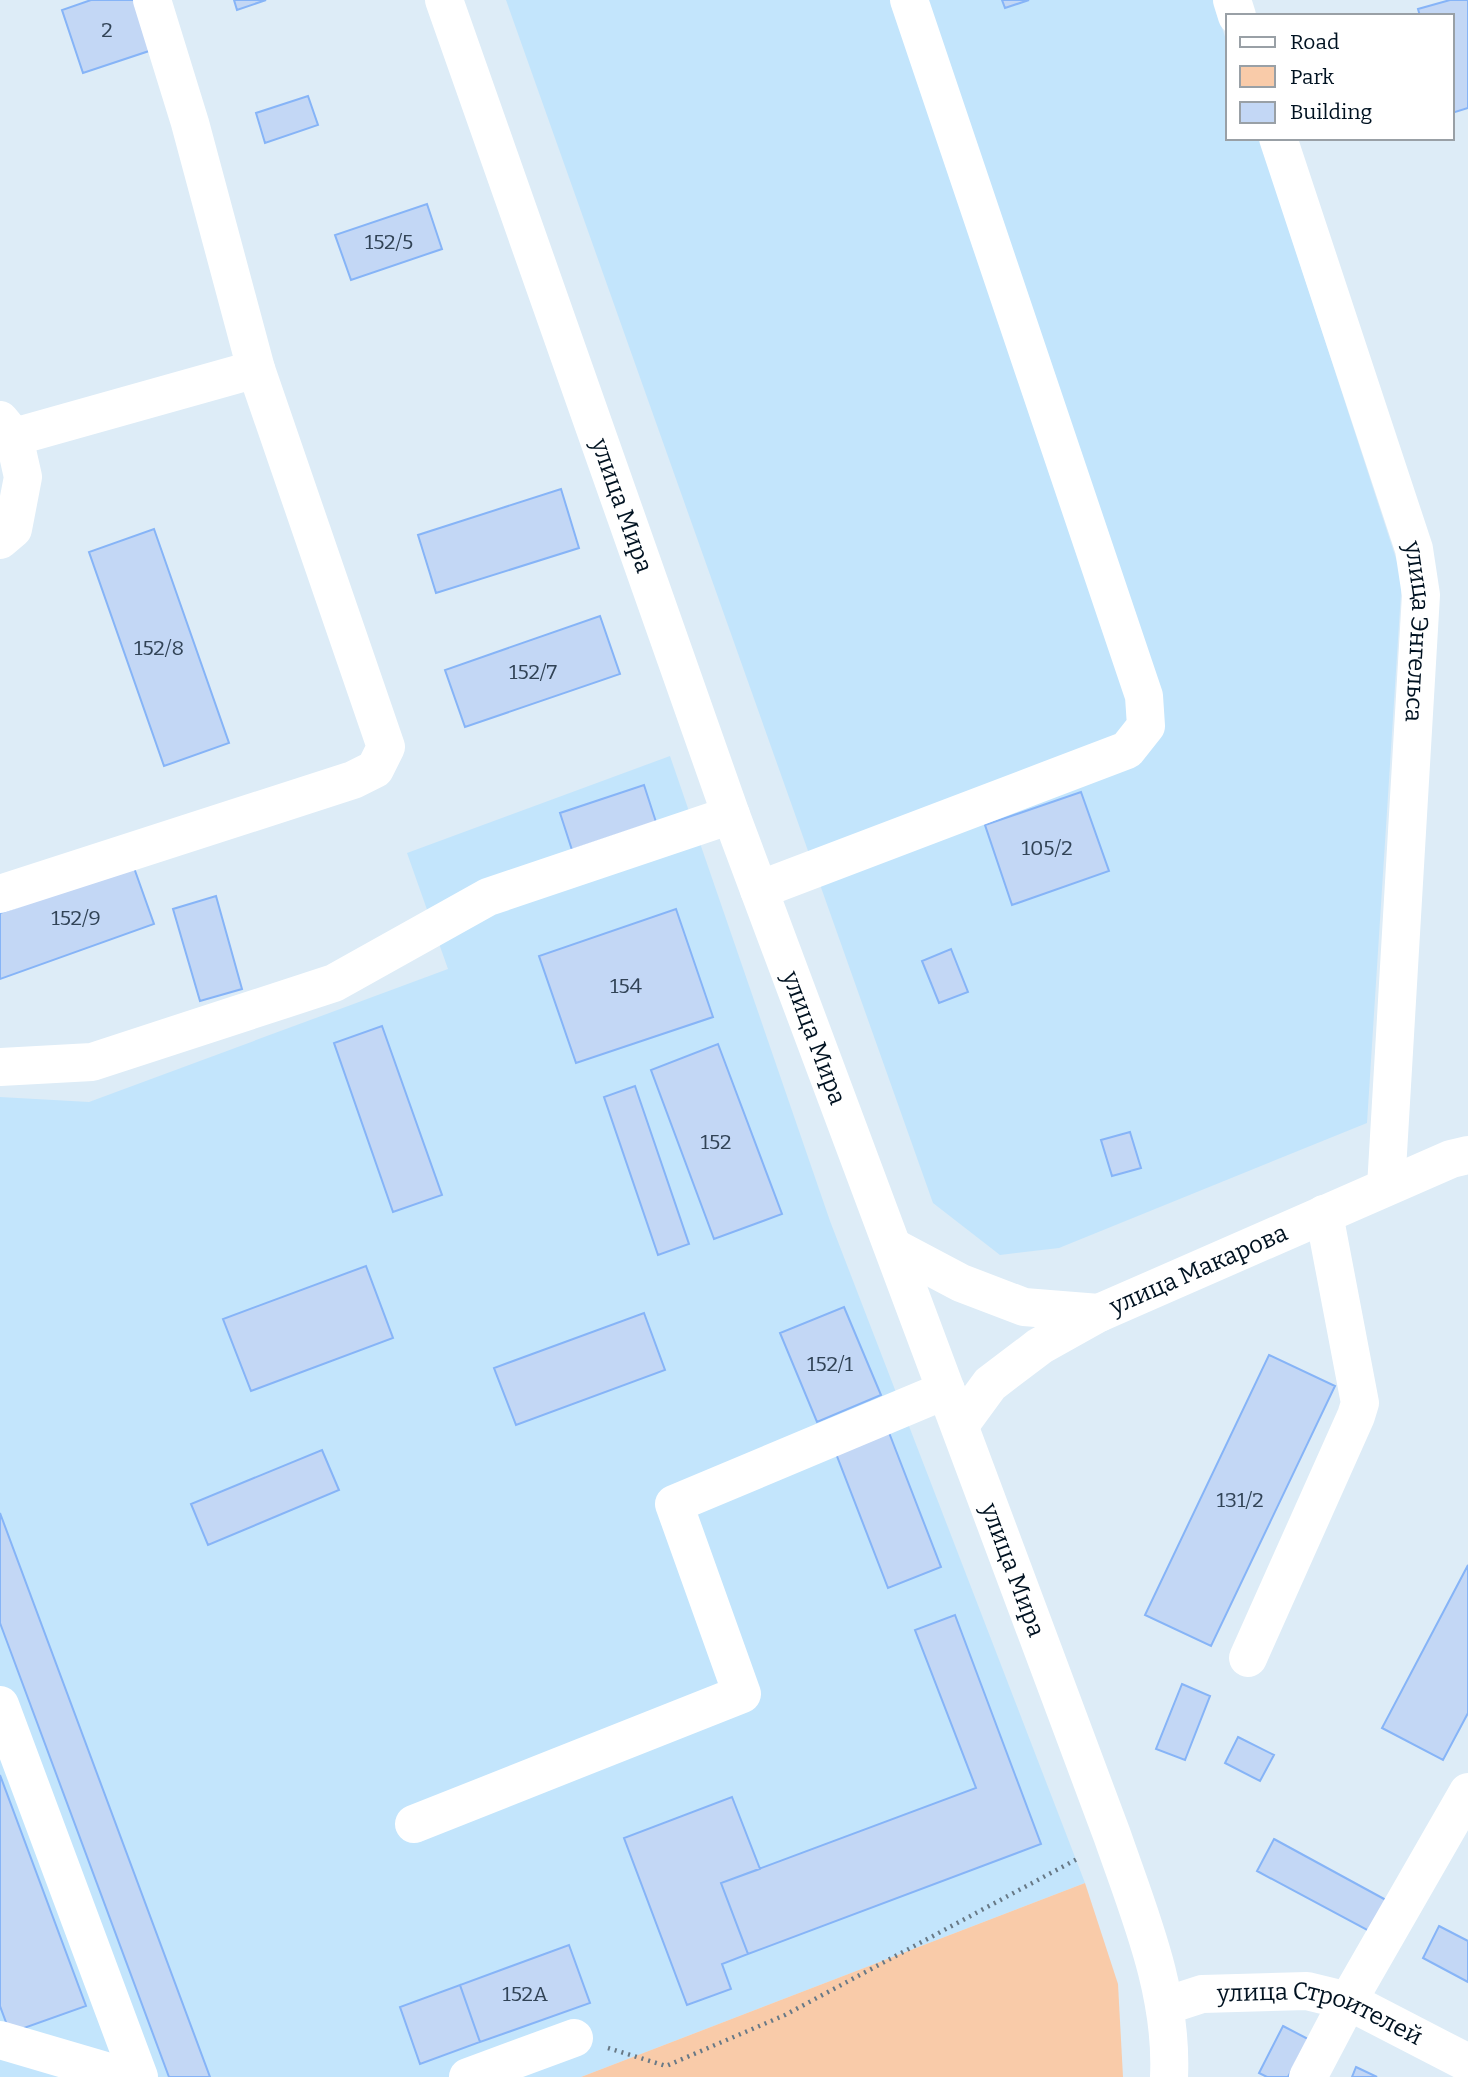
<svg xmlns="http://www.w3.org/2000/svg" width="1468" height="2077" font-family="Bitter,serif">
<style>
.built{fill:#c3e5fc}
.green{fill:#f9cba9}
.building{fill:#c3d7f5;stroke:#86b4f7;stroke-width:2}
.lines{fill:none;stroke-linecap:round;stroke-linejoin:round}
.path{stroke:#687986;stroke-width:4.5;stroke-dasharray:2 5;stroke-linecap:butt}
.minor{stroke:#fff;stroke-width:38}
.labels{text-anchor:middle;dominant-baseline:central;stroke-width:5;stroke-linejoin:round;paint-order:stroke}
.number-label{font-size:21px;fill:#314356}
.street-label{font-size:24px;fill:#001221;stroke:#fff}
</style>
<rect width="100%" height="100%" fill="#ddecf7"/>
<!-- built -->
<path class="built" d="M506,0H1213L1228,46V138H1259L1402,577L1367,1123L1059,1248L1000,1255L933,1203Z
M670,756L830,1221L1085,1883L581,2077H0V1097L89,1102L448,969L407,853Z"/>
<!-- green -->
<path class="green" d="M1085,1883L1118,1984L1123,2077H581Z"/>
<!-- building -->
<path class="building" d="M91,0H135L152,50L83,73L62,10Z
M234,0H266L237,10Z
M1002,0H1029L1005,8Z
M1450,0H1468V108L1452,113V16H1420L1418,9Z
M308,96L318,125L265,143L256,113Z
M427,204L442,249L351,280L335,235Z
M561,489L579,548L436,593L418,535Z
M154,529L229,743L164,766L89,552Z
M600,616L620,674L465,727L445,670Z
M644,785L656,822L572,850L560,813Z
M1081,792L1109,871L1012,905L985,825Z
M133,865L154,924L0,979V913Z
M216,896L242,989L200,1001L173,909Z
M676,909L713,1017L576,1063L539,956Z
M951,949L968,992L939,1003L922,961Z
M382,1026L442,1195L393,1212L334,1043Z
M718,1044L782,1214L714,1239L651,1070Z
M635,1086L689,1244L658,1255L604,1097Z
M1130,1132L1141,1168L1112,1176L1101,1140Z
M366,1266L393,1338L251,1391L223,1319Z
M844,1307L881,1395L817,1422L780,1333Z
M644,1313L665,1370L516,1425L494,1368Z
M1269,1355L1335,1386L1211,1646L1145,1615Z
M888,1430L941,1567L888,1588L835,1451Z
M322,1450L339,1490L208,1545L191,1504Z
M0,1513L210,2077H169L0,1623Z
M1468,1565V1713L1443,1760L1382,1728Z
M955,1615L1041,1844L748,1954L721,1883L976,1788L915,1630Z
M1182,1684L1210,1696L1185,1760L1156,1749Z
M1238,1737L1274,1755L1260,1781L1225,1763Z
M0,1775L86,2006L10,2033L0,2006Z
M732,1797L760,1869L721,1883L748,1954L722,1964L731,1989L687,2005L624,1838Z
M1274,1839L1386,1900L1369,1931L1257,1871Z
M1439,1926L1468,1941V1982L1423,1958Z
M569,1945L590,2003L480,2042L460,1985Z
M460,1985L480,2042L420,2064L400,2007Z
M1283,2026L1308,2039L1288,2077H1267L1259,2073Z
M1356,2067L1377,2077H1352Z"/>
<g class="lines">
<!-- path -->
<path class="path" d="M608,2048L666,2066L785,2015L1079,1858"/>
<!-- minor -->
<g class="minor">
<path id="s1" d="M444,0L731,815L1112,1835C1139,1913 1173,1992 1169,2077"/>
<path d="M1232,0L1237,16"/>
<path id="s2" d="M1278,138L1414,549L1421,595L1386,1187"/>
<path d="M0,420L14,437L23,477L13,529L0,540"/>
<path d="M14,437L256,369"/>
<path d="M759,890L1127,750L1146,726L1144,696L909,0"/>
<path d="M0,894L353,780L375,769L386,747L256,369L190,123L152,0"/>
<path d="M0,1067L92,1062L334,983L488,897L731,815"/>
<path d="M893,1247L961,1283L1024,1307L1099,1313"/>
<path id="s3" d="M960,1425L990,1384L1040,1346L1099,1313L1451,1159L1468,1155"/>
<path d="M1248,1658L1356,1416L1360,1403L1324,1214"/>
<path d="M0,1705L139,2077"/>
<path d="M414,1824L742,1694L674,1504L946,1390"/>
<path id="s4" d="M1165,2006L1202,1994L1307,1991L1348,2001L1468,2063"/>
<path d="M0,2040L126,2077"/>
<path d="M468,2077L574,2038"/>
<path d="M1308,2077L1348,2001L1468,1792"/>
</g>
</g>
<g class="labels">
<!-- number labels -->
<g class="number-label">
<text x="107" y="30">2</text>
<text x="389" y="242">152/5</text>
<text x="159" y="648">152/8</text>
<text x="533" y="672">152/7</text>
<text x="1047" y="848">105/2</text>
<text x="76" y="918">152/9</text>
<text x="626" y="986">154</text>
<text x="716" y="1142">152</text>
<text x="830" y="1364">152/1</text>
<text x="1240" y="1500">131/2</text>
<text x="525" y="1994">152А</text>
</g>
<!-- street labels -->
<g class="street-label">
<text stroke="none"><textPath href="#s1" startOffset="536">улица Мира</textPath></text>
<text stroke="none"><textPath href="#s2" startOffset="516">улица Энгельса</textPath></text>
<text stroke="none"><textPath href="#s1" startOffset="1102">улица Мира</textPath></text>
<text stroke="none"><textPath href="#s3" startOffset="290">улица Макарова</textPath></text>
<text stroke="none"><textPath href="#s1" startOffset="1670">улица Мира</textPath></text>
<text stroke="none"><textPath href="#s4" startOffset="161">улица Строителей</textPath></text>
</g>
</g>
<!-- legend -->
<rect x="1226" y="14" width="228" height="126" fill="#ffffff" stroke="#99a0a6" stroke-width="2"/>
<rect x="1240" y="37" width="35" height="10" fill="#ffffff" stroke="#99a0a6" stroke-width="2"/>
<text x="1290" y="49" font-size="21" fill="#001221">Road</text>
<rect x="1240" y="66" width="35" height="21" fill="#f9cba9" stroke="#99a0a6" stroke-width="2"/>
<text x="1290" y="84" font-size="21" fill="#001221">Park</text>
<rect x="1240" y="102" width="35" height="21" fill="#c3d7f5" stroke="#99a0a6" stroke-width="2"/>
<text x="1290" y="119" font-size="21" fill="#001221">Building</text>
</svg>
